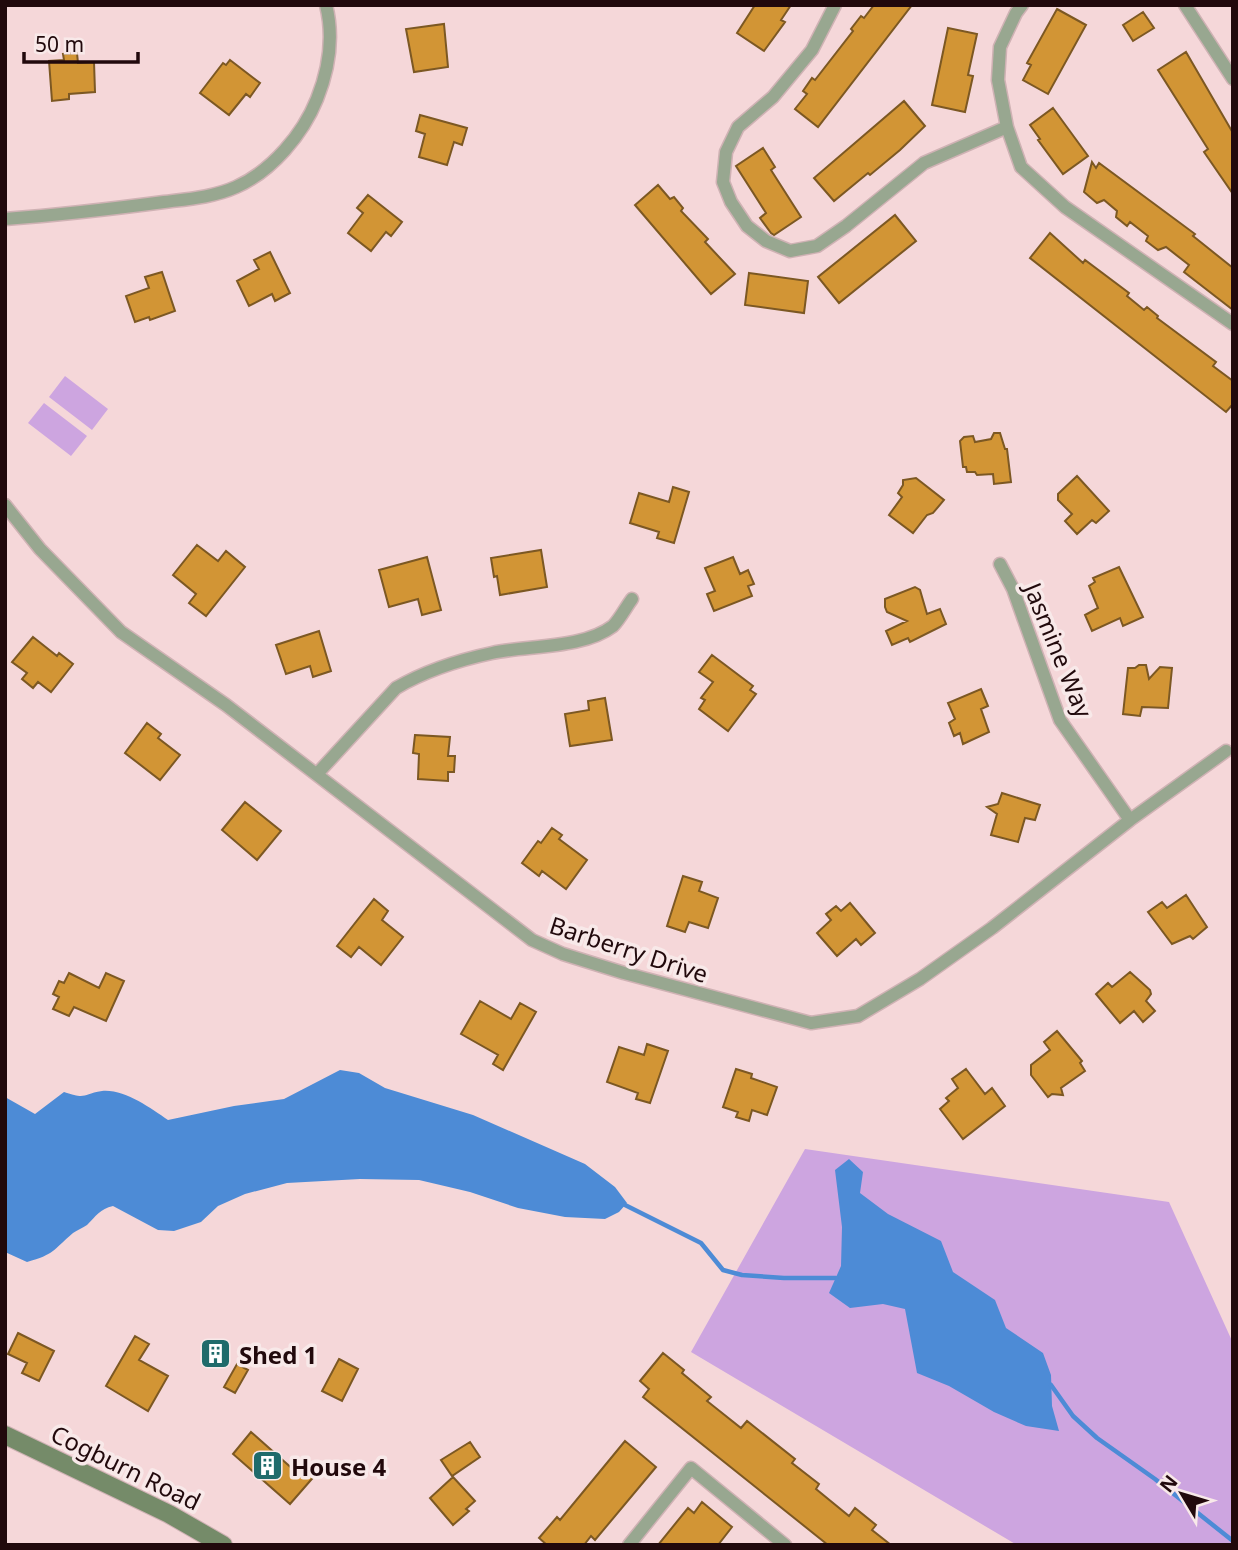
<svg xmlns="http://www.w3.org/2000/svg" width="1238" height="1550" font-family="'Noto Sans',sans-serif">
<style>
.green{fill:#cda5e0}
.water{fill:#4d8bd6}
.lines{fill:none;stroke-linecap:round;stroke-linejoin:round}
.stream{stroke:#4d8bd6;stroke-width:4.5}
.building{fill:#d29535;stroke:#7c5823;stroke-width:2}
.street-casing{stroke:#cfb2b4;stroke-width:15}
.secondary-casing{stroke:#cfb2b4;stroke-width:20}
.street{stroke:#98a790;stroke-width:12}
.secondary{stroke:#758b69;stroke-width:18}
.labels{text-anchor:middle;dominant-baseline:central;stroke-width:7;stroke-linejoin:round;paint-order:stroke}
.street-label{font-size:24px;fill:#21090c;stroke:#f8e9e9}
.poi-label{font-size:24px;font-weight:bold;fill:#21090c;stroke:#f8e9e9;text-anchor:start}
</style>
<rect width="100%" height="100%" fill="#f5d7d9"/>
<!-- green -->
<path class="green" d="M65,376L108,409L92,430L49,397Z
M44,403L87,436L71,456L28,423Z
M805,1149L1169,1202L1233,1343V1545H1017L691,1352Z"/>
<!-- water -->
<path class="water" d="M340,1070L359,1073L385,1088L473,1115L585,1164L615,1187L627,1203L619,1212L605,1219L565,1217L518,1208L470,1192L419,1180L360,1179L287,1183L245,1194L218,1206L201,1222L174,1231L158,1230L113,1206C100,1209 96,1216 87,1225C83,1228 77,1230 73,1233C52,1251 55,1254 27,1262L5,1252V1097L35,1114L64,1092C87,1100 82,1094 102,1091C125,1089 150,1108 168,1120L234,1106L284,1099Z
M849,1159L863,1172L860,1193L888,1214L941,1241L953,1272L995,1300L1006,1328L1043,1353L1051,1375L1052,1406L1059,1431L1026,1426L994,1412L949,1386L917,1373L905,1309L883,1304L850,1308L829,1293L841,1266L842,1227L835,1170Z"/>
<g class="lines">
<!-- stream -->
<path class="stream" d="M625,1205L701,1243L723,1270L742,1275L784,1278H836
M1051,1385L1073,1416L1097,1438L1155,1479L1233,1541"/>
</g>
<!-- building -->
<path class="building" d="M755,5H791L781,20L785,22L764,51L737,33Z
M874,5H912L818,127L795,109L807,94L803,91L812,78L815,80L853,31L851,29L861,16L864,18Z
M1057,9L1086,25L1048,94L1023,80L1031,65L1027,63Z
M1143,12L1154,28L1133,41L1123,25Z
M444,24L448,67L414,72L406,29Z
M948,28L977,34L968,75L973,76L965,112L932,105Z
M1186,52L1233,133V194L1204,152L1208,149L1158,70Z
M77,53L78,63L94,62L95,92L69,94V99L52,101L49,61L64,60L63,54Z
M230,60L260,83L250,97L246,94L229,115L200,93L223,63L226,65Z
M904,101L925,126L900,150L870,175L868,173L834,201L814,178Z
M1053,108L1088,156L1063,174L1038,140L1040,139L1030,125Z
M420,115L467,128L462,145L454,142L447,165L419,157L425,134L416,131Z
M763,148L775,167L771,170L801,217L774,235L771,233L760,218L766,213L736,166Z
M1092,162L1096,168L1099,163L1195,234L1193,236L1233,268V310L1184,272L1189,265L1166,247L1158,250L1146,241L1148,236L1130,222L1127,226L1116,217L1117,211L1104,200L1097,203L1084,192Z
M658,185L670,199L674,197L683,208L681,211L708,239L705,242L735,274L711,294L635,205Z
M368,195L402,222L391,236L386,232L371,251L348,233L363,213L357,208Z
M895,215L916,241L839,303L818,277Z
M1050,233L1083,263L1085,260L1129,293L1127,296L1144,310L1147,307L1158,316L1157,318L1216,362L1213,366L1233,381V404L1226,412L1030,258Z
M270,252L290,293L275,301L272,294L249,306L237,281L259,269L254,260Z
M162,272L175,311L150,320L149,317L135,322L126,296L149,288L145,277Z
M749,273L808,281L804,313L745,305Z
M994,433H1000L1005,449H1007L1011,482L994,484L993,474L977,475L975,472H967L966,467H963L960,441L964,437L973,436L975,442L991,439Z
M1077,476L1109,511L1096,523L1092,520L1077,534L1065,521L1072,514L1058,500V494Z
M916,478L944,500L933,513L927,515L913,533L889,515L902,497L898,493L903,485V480Z
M673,487L689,492L674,543L657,538L659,532L630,523L639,493L669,502Z
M197,545L218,561L226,551L245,567L206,616L189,603L196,594L173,575Z
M541,550L547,587L500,595L497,576L494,577L491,558Z
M427,557L441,610L422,615L418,599L389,607L379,570Z
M733,557L740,574L748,570L754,584L748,586L752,596L714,611L707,594L715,591L705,568Z
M1119,567L1143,617L1123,626L1120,618L1092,631L1085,615L1098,608L1089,586L1095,582L1093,578Z
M915,587L920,590L927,614L940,609L946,624L910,642L908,638L892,645L886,631L907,621L887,612L885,607V599Z
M319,631L331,671L313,677L310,666L286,674L276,645Z
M33,637L57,656L59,653L73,664L51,692L38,682L33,688L22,679L27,673L12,662Z
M712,655L753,686L750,690L756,694L728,731L699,709L705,700L701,698L713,682L699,672Z
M1139,665H1146L1149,679L1160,667L1172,668L1168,708L1142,707L1140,716L1123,714L1128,668H1135Z
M981,689L988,706L981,709L989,732L963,744L960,733L954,736L949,723L955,719L948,703Z
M605,698L612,740L570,746L565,714L589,710L588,701Z
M147,723L161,734L158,738L180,755L160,780L125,753Z
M415,735L450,737L448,756H455L454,772H448V781L418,779L419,754L413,753Z
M1002,793L1040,805L1035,820L1025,818L1018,842L991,835L997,814L987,807L998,804Z
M245,802L281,831L257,860L222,830Z
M552,828L562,835L559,839L587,860L566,889L542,871L539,876L522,863L538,841L541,843Z
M683,876L702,882L699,891L718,898L708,928L689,922L685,932L667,926Z
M1186,895L1207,927L1193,939L1190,936L1172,944L1148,912L1162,902L1167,908Z
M374,899L388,911L382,920L403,937L381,965L359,947L351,957L337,946Z
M850,903L875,933L861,945L856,939L837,956L817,933L831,920L826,914L836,906L841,911Z
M1130,972L1150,990L1151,994L1146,1001L1155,1011L1143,1022L1134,1011L1120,1023L1096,994L1108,983L1112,987Z
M69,973L99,988L106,973L124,981L106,1021L74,1007L69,1016L53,1009L59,997L53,994L59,981L64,983Z
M480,1001L511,1019L520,1003L536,1012L503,1070L493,1064L498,1055L461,1034Z
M1057,1031L1082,1061L1080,1063L1085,1071L1061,1088L1063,1095L1052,1094L1048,1097L1031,1075V1065L1050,1050L1044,1042Z
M647,1044L668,1051L650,1103L636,1099L638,1093L607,1082L619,1047L644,1055Z
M736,1069L752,1074L751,1078L777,1087L767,1115L752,1110L749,1121L736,1117L738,1112L723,1107Z
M966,1069L985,1094L992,1088L1005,1106L963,1139L940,1109L949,1101L946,1098L958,1088L952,1079Z
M18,1333L54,1351L39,1381L22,1373L27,1363L8,1354Z
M135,1336L149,1344L139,1360L168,1376L148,1411L106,1386Z
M663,1353L684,1370L682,1373L711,1397L707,1401L741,1428L747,1421L795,1459L792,1463L819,1484L816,1489L849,1516L855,1508L876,1525L872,1530L891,1545H828L643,1397L649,1389L640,1381Z
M339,1359L358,1369L342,1401L322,1391Z
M237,1364L248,1370L235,1393L224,1387Z
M251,1432L295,1471L303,1461L317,1473L290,1504L233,1454Z
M625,1441L656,1467L595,1540L591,1536L584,1545H547L539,1538L557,1517L560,1520Z
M470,1442L480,1457L452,1476L441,1460Z
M453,1477L475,1501L466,1509L469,1511L453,1525L430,1498Z
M702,1502L732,1527L718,1545H658L688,1508L694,1513Z"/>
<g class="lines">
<defs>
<path id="street" d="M835,5L812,50L773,97L738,127L726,152L723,182L731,202L747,226L766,241L790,251L817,246L846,226L924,163L1007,127
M1022,5L1016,13L1000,47L998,80L1007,127L1021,167L1065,207L1233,324
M1185,5L1233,79
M5,219C58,215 111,209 164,202C188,199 214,197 236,187C272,171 303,134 317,99C329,69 334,37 326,5
M5,505L40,549L121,632L226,705L532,940L563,954L624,973L811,1023L858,1016L920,979L992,928L1130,820L1226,751
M1000,564L1013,589L1060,720L1130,820
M317,774L396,688C425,671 459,660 492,653C528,645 583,649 613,626C620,619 626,607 632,599
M629,1545L691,1468L785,1545"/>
<path id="secondary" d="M5,1435L169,1514L223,1545"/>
</defs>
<!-- street casing -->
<use href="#street" class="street-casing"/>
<!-- secondary casing -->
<use href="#secondary" class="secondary-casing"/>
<!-- street -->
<use href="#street" class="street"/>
<!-- secondary -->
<use href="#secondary" class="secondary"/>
</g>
<!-- icons -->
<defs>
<symbol id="building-square" viewBox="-11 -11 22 22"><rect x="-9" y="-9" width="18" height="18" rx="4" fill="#1f6b6b" stroke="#f8e9e9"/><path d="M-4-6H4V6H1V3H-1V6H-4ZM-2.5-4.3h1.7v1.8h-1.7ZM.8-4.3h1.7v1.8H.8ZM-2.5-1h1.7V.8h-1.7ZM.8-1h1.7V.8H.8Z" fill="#fff"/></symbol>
</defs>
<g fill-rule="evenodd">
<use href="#building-square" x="198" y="1336" width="35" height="35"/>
<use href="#building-square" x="250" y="1448" width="35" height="35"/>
</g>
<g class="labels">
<!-- street labels -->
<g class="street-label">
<text transform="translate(1059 650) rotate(68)">Jasmine Way</text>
<text transform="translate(629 949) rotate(18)">Barberry Drive</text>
<text transform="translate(126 1467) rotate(26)">Cogburn Road</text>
</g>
<!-- poi labels -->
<g class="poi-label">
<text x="239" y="1354">Shed 1</text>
<text x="291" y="1466">House 4</text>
</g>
</g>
<!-- border -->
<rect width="1238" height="1550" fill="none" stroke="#21090c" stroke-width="14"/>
<!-- north arrow -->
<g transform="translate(1182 1494) rotate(308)" stroke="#f8e9e9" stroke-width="5" paint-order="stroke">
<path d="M0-5L12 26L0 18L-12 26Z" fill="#21090c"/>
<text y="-10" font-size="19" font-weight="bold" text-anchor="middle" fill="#21090c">N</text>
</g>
<!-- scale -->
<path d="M24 52v10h114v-10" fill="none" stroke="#21090c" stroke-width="3.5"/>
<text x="35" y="52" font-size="21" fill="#21090c" stroke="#f8e9e9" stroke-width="5" paint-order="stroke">50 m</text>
</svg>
